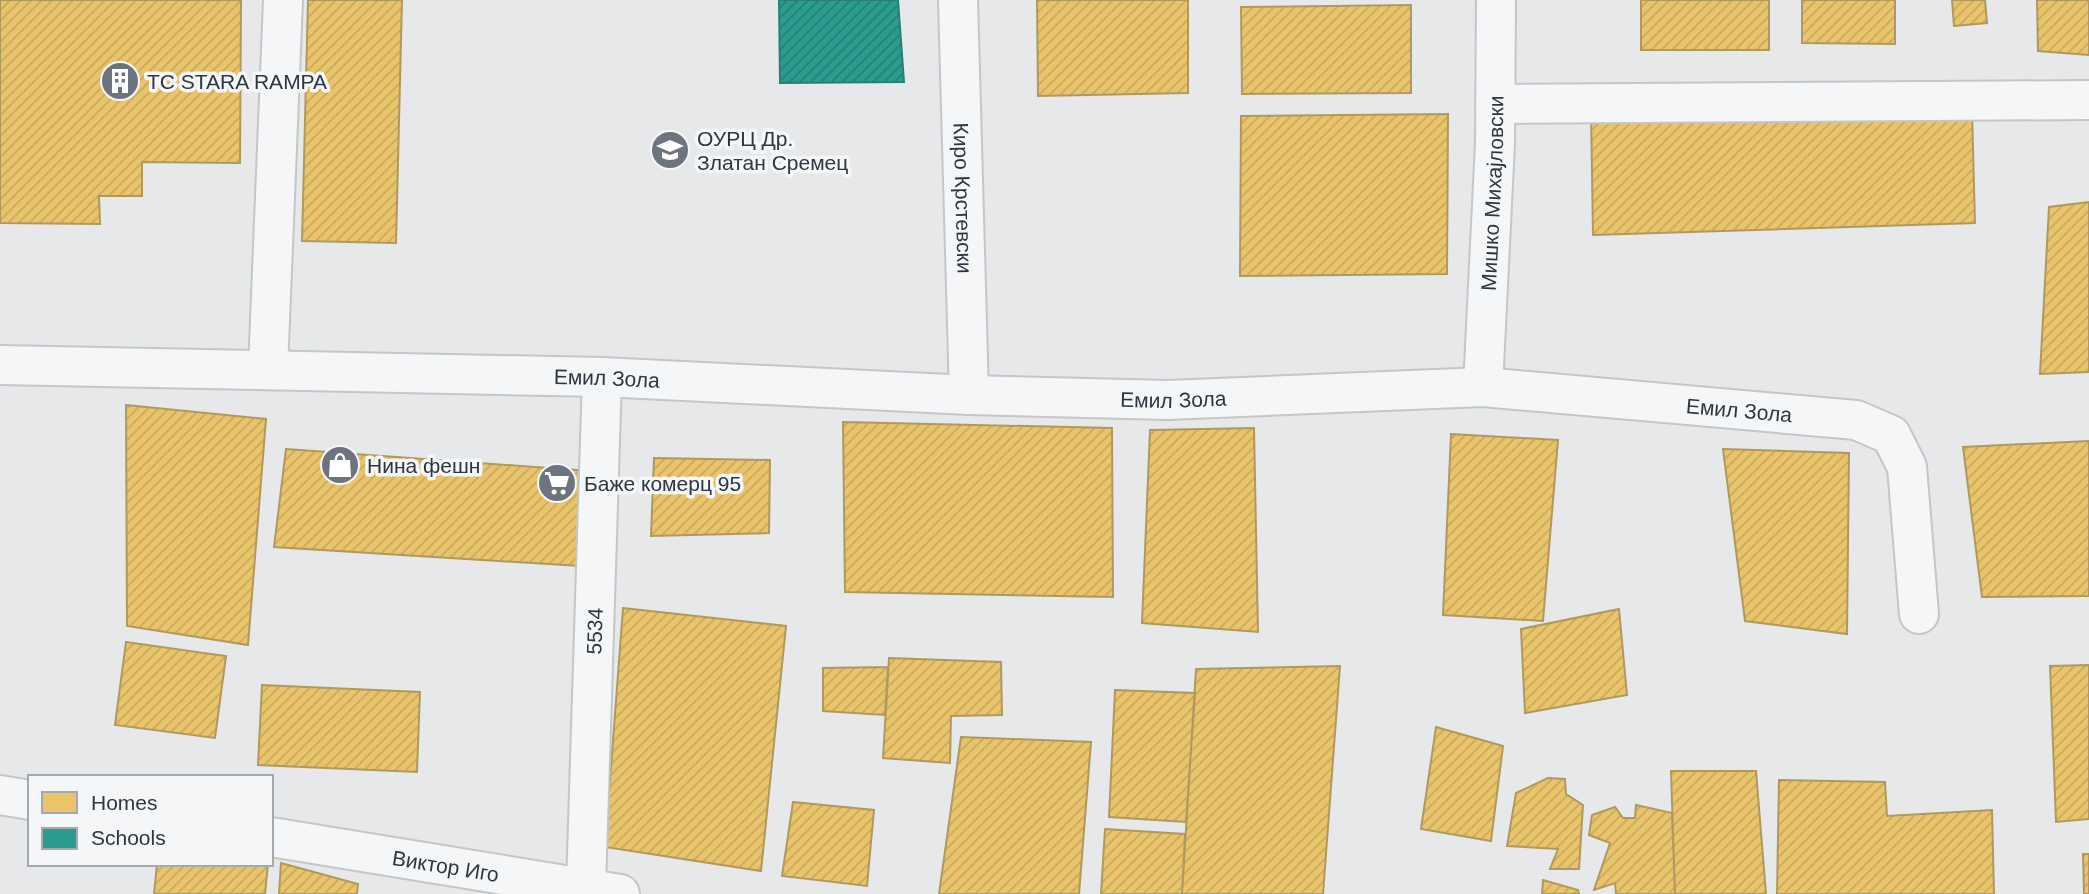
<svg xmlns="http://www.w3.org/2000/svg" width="2089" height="894" font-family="Helvetica,sans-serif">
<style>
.homes{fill:url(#homes-hatch);stroke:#b1995e;stroke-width:2}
.schools{fill:url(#schools-hatch);stroke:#2b7e78;stroke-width:2}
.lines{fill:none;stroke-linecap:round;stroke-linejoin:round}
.minor-casing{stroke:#c4c6c8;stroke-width:42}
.minor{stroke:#f5f6f7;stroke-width:38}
.labels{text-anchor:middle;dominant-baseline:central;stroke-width:7;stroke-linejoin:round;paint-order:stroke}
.poi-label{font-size:21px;fill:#2e3642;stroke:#f4f6f8;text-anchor:start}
.street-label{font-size:21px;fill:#2e3642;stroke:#f4f6f8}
</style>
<defs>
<pattern id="homes-hatch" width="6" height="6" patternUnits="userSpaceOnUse" patternTransform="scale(1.75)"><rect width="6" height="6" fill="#e9c46a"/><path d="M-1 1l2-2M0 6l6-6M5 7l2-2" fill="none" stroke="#c8a95d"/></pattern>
<pattern id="schools-hatch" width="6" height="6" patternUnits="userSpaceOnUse" patternTransform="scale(1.75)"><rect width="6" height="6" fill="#2a9d8f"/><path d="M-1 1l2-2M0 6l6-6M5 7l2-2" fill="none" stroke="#248176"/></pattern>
</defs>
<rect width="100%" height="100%" fill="#e6e8ea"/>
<!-- homes -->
<path class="homes" d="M0,0H241L240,163L142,162V196H99L100,224L0,223Z
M308,0H402L396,243L302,241Z
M1037,0H1188V93L1038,96Z
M1641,0H1769V50H1641Z
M1802,0H1895V44L1802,43Z
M1952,0H1985L1987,23L1954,26Z
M2037,0H2089V55L2038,51Z
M1411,5V93L1242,94L1241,7Z
M1972,110L1975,223L1593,235L1591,111Z
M1448,114L1447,274L1240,276L1241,116Z
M2089,202V372L2040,374L2049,207Z
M126,405L266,419L248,645L127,626Z
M843,422L1112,428L1113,597L845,592Z
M1254,428L1258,632L1142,623L1150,430Z
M1451,434L1558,440L1543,621L1443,615Z
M2089,441V596L1982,597L1963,447Z
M286,449L590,471L580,566L274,547Z
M1723,449L1849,453L1847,634L1745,621Z
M654,458L770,460L769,533L651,536Z
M623,608L786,626L761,871L605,847Z
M1619,609L1627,695L1525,713L1521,629Z
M126,642L226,656L215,738L115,725Z
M889,658L1001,662L1002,715L951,716L950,763L883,758Z
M2089,665V819L2056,822L2050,666Z
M1340,666L1323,894H1182L1196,669Z
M888,667L885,715L823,711V668Z
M262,685L420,692L417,772L258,765Z
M1115,690L1195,693L1186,822L1109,817Z
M1436,727L1503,746L1491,841L1421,829Z
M961,737L1091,742L1079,894H939Z
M1671,771H1756L1766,894H1675Z
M1548,778L1565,779L1566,794L1583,805L1579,869H1550L1558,849L1507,846L1516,793Z
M1779,780L1885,782L1887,816L1992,810L1994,894H1777Z
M793,802L874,810L867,886L782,876Z
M1636,805L1672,813L1675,894H1616L1615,883L1594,890L1610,843L1589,835L1592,815L1615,807L1623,818H1635Z
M1105,829L1185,834L1182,894H1101Z
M2083,854H2089V894H2084Z
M281,863L358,884L357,894H279Z
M157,864H268L265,894H154Z
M1543,880L1578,890L1579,894H1542Z"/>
<!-- schools -->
<path class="schools" d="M779,0H898L904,82L780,83Z"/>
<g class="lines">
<defs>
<g id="minor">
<path id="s1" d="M958,0L969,395"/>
<path d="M1495,104L2089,100"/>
<path id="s2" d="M0,365L602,377L969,395L1168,400L1483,387L1856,420L1891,435L1907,467L1919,614"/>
<path d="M268,369L283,0"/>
<path id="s3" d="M1483,387L1495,143L1496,0"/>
<path d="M0,795L30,800"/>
<path id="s4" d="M271,837L620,894"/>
<path id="s5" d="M586,887L602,377"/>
</g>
</defs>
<!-- minor casing -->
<use href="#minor" class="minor-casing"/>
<!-- minor -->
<use href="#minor" class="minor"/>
</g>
<!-- icons -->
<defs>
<symbol id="building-disc" viewBox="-11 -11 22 22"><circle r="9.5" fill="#6e747d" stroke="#f4f6f8"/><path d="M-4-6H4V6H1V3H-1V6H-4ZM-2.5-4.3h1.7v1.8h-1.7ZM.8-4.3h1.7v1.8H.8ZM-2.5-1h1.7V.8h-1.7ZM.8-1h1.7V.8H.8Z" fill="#fff"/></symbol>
<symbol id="school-disc" viewBox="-11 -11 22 22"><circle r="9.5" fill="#6e747d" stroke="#f4f6f8"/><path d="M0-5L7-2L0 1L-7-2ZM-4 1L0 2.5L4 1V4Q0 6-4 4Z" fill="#fff"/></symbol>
<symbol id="shop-disc" viewBox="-11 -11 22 22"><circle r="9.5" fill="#6e747d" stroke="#f4f6f8"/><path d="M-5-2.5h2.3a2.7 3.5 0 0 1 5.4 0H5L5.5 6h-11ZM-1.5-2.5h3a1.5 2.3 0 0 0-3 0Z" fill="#fff"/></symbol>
<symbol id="supermarket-disc" viewBox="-11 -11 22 22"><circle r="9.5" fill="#6e747d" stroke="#f4f6f8"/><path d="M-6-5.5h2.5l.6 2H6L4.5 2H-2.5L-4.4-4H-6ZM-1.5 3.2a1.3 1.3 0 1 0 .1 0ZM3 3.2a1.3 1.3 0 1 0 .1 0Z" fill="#fff"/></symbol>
</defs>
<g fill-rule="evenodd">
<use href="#building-disc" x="98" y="59" width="44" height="44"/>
<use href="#school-disc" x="648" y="128" width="44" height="44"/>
<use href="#shop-disc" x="318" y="443" width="44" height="44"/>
<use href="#supermarket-disc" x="535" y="461" width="44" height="44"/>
</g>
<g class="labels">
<!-- poi labels -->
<g class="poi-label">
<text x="147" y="81">TC STARA RAMPA</text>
<text x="697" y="138">ОУРЦ Др.<tspan x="697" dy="24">Златан Сремец</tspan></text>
<text x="367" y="465">Нина фешн</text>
<text x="584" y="483">Баже комерц 95</text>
</g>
<!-- street labels -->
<g class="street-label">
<text stroke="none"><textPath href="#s3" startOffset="194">Мишко Михајловски</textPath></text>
<text stroke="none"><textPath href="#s1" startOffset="198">Киро Крстевски</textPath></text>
<text stroke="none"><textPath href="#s2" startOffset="607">Емил Зола</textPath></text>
<text stroke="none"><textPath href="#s2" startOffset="1174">Емил Зола</textPath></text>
<text stroke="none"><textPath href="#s2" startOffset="1741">Емил Зола</textPath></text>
<text stroke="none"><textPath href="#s5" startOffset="256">5534</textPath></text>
<text stroke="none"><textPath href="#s4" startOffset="177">Виктор Иго</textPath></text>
</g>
</g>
<!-- legend -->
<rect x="28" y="775" width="245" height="91" fill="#f4f6f8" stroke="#a5a9af" stroke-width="2"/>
<rect x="42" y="792" width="35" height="21" fill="#e9c46a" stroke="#a5a9af" stroke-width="2"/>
<text x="91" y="810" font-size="21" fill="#2e3642">Homes</text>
<rect x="42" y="828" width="35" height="21" fill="#2a9d8f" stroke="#a5a9af" stroke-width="2"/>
<text x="91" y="845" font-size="21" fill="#2e3642">Schools</text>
</svg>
